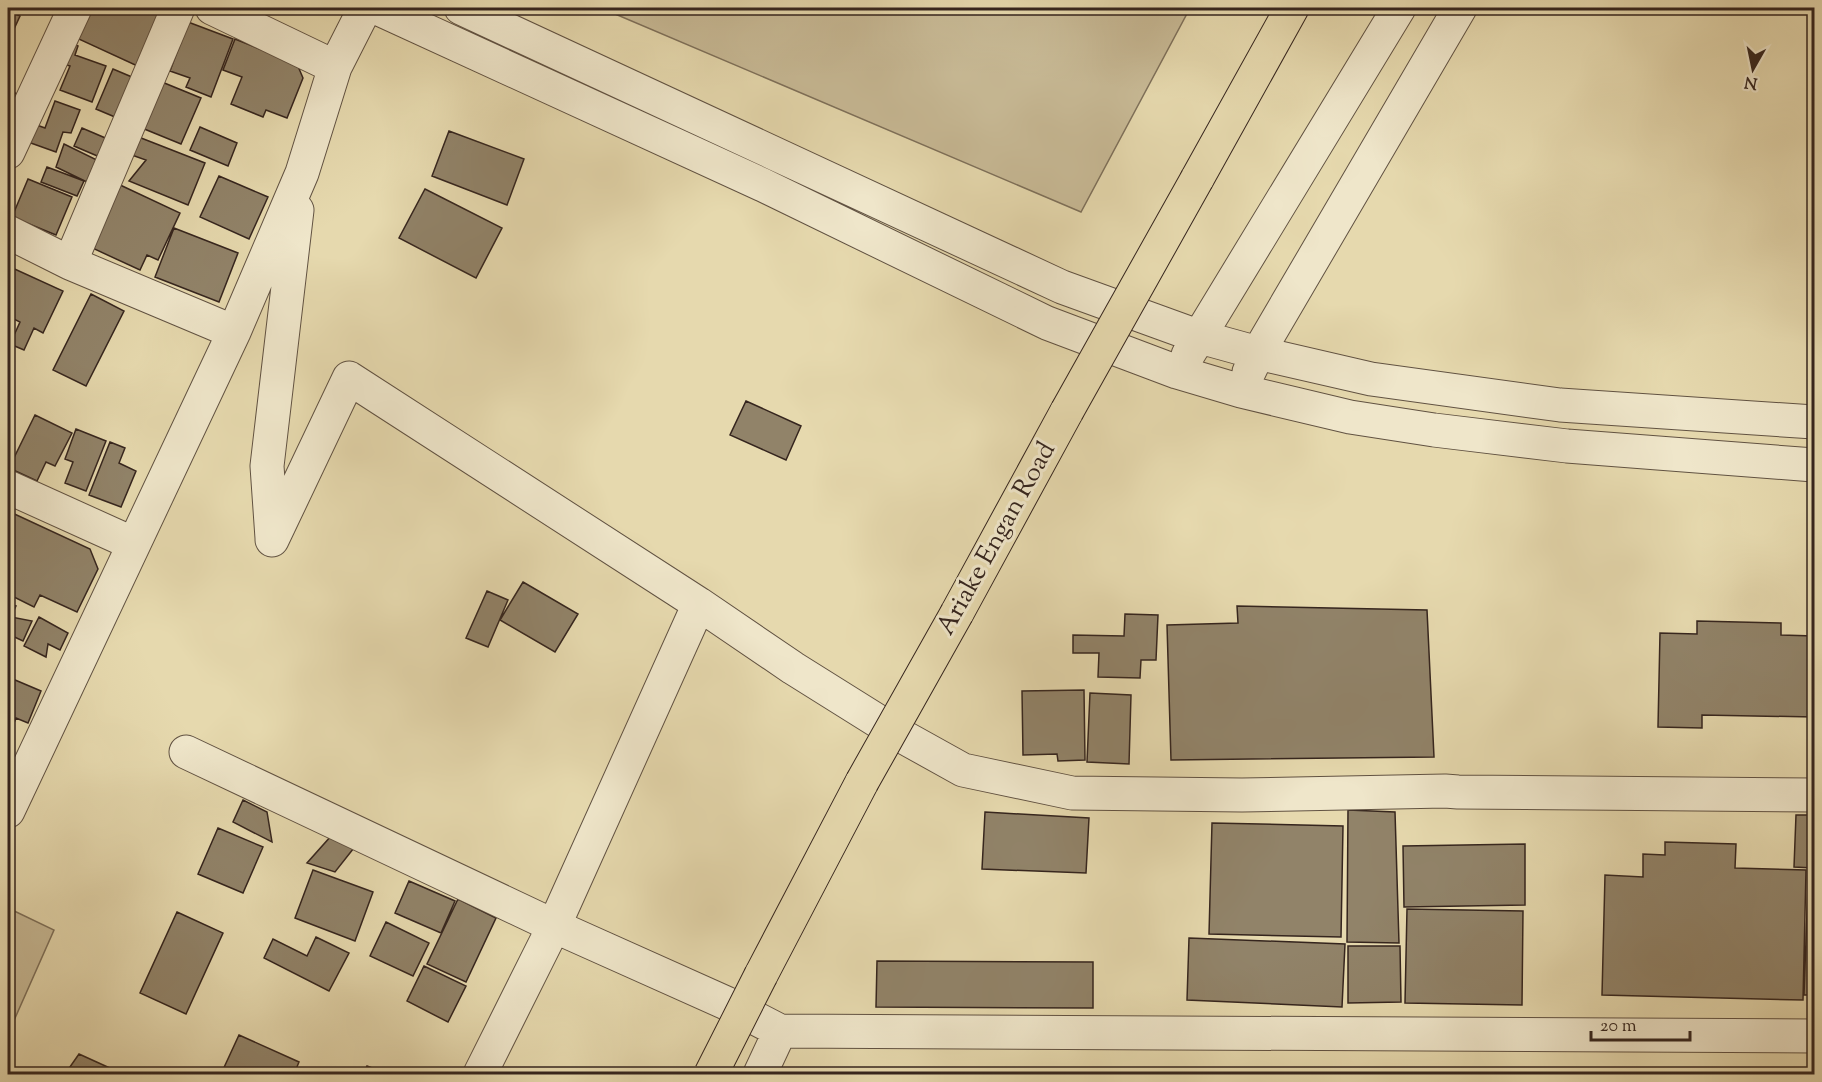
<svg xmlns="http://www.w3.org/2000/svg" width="1822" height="1082" font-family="'Sorts Mill Goudy',serif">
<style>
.green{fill:#c8ba96;stroke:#7e705a;stroke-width:1.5}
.building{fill:#918369;stroke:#35251e;stroke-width:1.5}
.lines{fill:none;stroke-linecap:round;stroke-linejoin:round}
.minor-casing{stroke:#615242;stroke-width:35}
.highway-casing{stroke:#35251e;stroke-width:35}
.minor{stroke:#efe6ca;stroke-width:33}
.highway{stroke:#e6d9ae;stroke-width:33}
.highway-bridge-casing{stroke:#35251e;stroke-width:35;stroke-linecap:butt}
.highway-bridge{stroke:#e6d9ae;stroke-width:33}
.labels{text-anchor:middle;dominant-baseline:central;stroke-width:6;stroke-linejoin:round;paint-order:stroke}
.street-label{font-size:26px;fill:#35251e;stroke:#efe6ca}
</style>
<rect width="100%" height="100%" fill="#e6d9ae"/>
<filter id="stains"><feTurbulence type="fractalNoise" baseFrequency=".00333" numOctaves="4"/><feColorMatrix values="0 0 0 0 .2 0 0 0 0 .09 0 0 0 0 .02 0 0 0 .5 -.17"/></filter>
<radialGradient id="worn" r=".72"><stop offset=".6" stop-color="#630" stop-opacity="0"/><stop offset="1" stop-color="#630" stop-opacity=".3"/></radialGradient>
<!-- green -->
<path class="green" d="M601,8H1190L1081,212Z
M8,908L54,930L8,1034Z
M833,1072L1814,1074H832Z"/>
<!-- building -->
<path class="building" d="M83,8H173L144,69L70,35Z
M8,10L20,16L8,42Z
M188,22L233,39L211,97L186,87L190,78L170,71Z
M235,39L297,64L303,78L287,118L266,110L263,117L231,104L242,77L223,70Z
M61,40L78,46L75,55L106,66L92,102L60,90L70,66L53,61Z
M113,69L139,80L122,120L96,109Z
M157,80L201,98L181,144L137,126Z
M8,90L17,94L8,114Z
M55,101L80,110L71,133L63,132L56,152L28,142L34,124L45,128Z
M200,127L237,143L228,166L190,150Z
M82,128L110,140L102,158L74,146Z
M449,131L524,159L507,205L432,176Z
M136,136L205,163L188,205L129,181L146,160L129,154Z
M64,144L101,162L91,184L56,167Z
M47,167L84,181L77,196L41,182Z
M219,176L268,197L249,239L200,217Z
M28,179L72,197L56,235L12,217Z
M118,184L180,213L158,260L147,255L140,270L88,246Z
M425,189L502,228L476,278L399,238Z
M174,228L238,253L219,302L155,277Z
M8,266L63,291L43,333L34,328L24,350L10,344L20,322L8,316Z
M91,294L124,311L86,386L53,370Z
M746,401L801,426L786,460L730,435Z
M35,415L72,433L55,466L46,462L37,481L9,468Z
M76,429L106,441L86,491L65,483L73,462L65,459Z
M110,442L125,448L119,463L136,471L121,507L89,495Z
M8,511L90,549L98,569L77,612L40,595L34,607L8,594Z
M523,582L578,614L555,652L500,620Z
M487,591L508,600L488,647L466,638Z
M8,603L16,606L11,617L32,621L23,641L8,634Z
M1237,606L1427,610L1434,757L1171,760L1167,625L1238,623Z
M1125,614L1158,615L1156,660H1141L1140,678L1098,677L1099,653H1073V635L1124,636Z
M39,617L68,633L60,650L48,644L46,657L24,646Z
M1697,621L1781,623V635L1814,636V717L1702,715V728L1658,727L1660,633L1697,634Z
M8,677L41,691L28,723L16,718L8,738Z
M1084,690L1085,760L1058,761L1057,754L1023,755L1022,691Z
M1090,693L1131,695L1129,764L1087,762Z
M243,800L267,812L272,842L233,822Z
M1348,810L1395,812L1399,943L1347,942Z
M985,812L1089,818L1086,873L982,869Z
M1796,815H1814V868L1794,867Z
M1212,823L1343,826L1341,937L1209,934Z
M218,828L263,847L243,893L198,874Z
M332,835L357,844L335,872L307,863Z
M1665,842L1736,844L1735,868L1806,870L1803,1000L1602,995L1605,875L1643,877V854L1665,855Z
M1525,844V905L1404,907L1403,846Z
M313,870L373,892L355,941L295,918Z
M409,881L455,901L441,933L395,913Z
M1808,885H1814V995H1804Z
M458,899L496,918L466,982L427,964Z
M1407,909L1523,911L1522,1005L1405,1003Z
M177,912L223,933L186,1014L140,993Z
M386,922L429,943L413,976L370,956Z
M316,937L349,953L329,991L264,958L273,939L307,956Z
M1189,938L1345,944L1342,1007L1187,1000Z
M1348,946H1400L1401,1002L1348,1003Z
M877,961L1093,962V1008L876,1007Z
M424,966L466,986L448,1022L407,1001Z
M239,1035L299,1062L294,1074H221Z
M79,1054L123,1074H65Z
M367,1066L388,1074H363Z"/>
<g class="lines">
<defs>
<path id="minor" d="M212,8L335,67
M377,8L763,185L1047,323L1177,372L1241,391L1350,417L1434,430L1567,446L1814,465
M461,8L1062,287L1200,337L1258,353L1371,379L1560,405L1814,422
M8,152L75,8
M8,232L70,263L234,332
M70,263L178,8
M1188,355L1399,8
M1249,372L1258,353L1460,8
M8,487L134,544
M272,538L267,466L297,210
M272,540L349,378L699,604L793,668L900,735L963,770L1072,793L1242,795L1445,791L1458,792L1814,795
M186,752L554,926L726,1003L780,1031L1814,1036
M8,811L234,332L302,173L335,67L365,8
M480,1074L554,926L699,604
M760,1074L780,1031"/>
<path id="highway" d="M1197,179L1292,8
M957,613L1067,411
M761,975L862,782"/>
</defs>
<!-- minor casing -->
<use href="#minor" class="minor-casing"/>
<!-- highway casing -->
<use href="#highway" class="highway-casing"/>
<!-- minor -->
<use href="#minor" class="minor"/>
<!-- highway -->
<use href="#highway" class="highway"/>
<defs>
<path id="highway-bridge" d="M1067,411L1197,179
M862,782L957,613
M711,1074L761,975"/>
</defs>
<!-- highway-bridge casing -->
<use href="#highway-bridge" class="highway-bridge-casing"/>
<!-- highway-bridge -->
<use href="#highway-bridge" class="highway-bridge"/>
</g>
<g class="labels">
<!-- street labels -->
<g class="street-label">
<text transform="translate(997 539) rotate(-61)">Ariake Engan Road</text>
</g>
</g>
<!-- margin -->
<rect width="1822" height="1082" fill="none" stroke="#e6d9ae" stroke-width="30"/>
<rect x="9" y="9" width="1804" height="1064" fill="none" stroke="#35251e" stroke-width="3"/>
<rect x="15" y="15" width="1792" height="1052" fill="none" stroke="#35251e" stroke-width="1.5"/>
<!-- north arrow -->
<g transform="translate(1753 69) rotate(189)" stroke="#efe6ca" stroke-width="4.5" paint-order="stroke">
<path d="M0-4.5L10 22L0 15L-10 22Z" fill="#35251e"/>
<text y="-9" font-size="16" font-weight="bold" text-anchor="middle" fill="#35251e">N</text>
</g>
<!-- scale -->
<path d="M1591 1031v9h99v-9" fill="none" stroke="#35251e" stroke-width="3"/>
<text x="1600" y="1031" font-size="18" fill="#35251e" stroke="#efe6ca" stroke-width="4.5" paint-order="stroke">20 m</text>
<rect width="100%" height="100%" filter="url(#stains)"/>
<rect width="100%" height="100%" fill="url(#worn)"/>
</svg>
